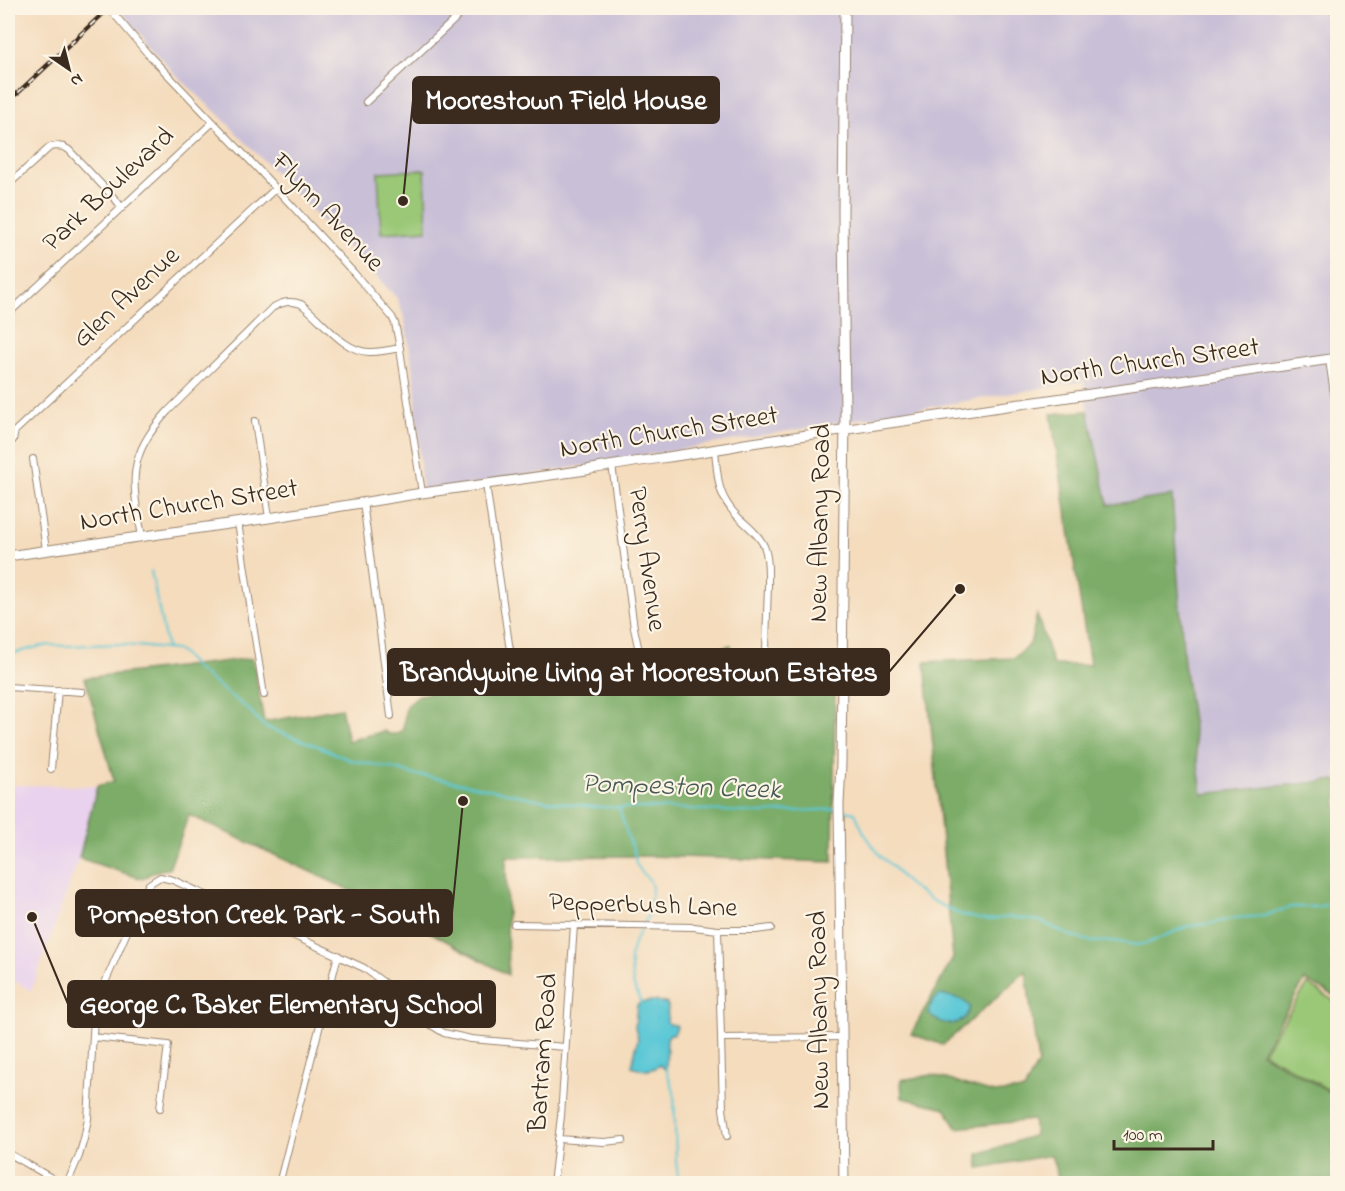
<svg xmlns="http://www.w3.org/2000/svg" width="1345" height="1191" font-family="'Indie Flower',sans-serif">
<style>
.built{fill:#e9d2ed}
.industrial{fill:#c9bfd7}
.green{fill:#9ac877;stroke:#6a794a;stroke-width:1.5}
.forest{fill:#7bac68;stroke:#5b6b43;stroke-width:1.5}
.water{fill:#5cc8d6;stroke:#4c797a;stroke-width:1.5}
.lines{fill:none;stroke-linecap:round;stroke-linejoin:round}
.stream{stroke:#5cc8d6;stroke-width:2}
.minor-casing{stroke:#98836e;stroke-width:8}
.secondary-casing{stroke:#98836e;stroke-width:11}
.minor{stroke:#fff;stroke-width:6}
.secondary{stroke:#fff;stroke-width:9}
.rail-casing{stroke:#3b2a1e;stroke-width:4.5}
.rail{stroke:#fcf5e5;stroke-width:2;stroke-dasharray:7;stroke-linecap:butt}
.labels{text-anchor:middle;dominant-baseline:central;stroke-width:4.5;stroke-linejoin:round;paint-order:stroke}
.street-label{font-size:27px;fill:#3b2a1e;stroke:#fcf5e5}
.water-label{font-size:28px;font-style:italic;fill:#455955;stroke:#fcf5e5}
.leader{fill:none;stroke:#3b2a1e;stroke-width:2}
.callout-dot{fill:#3b2a1e;stroke:#fcf5e5;stroke-width:2}
.callout{fill:#3b2a1e;stroke:#3b2a1e;stroke-width:2}
.callout-label{font-size:28px;text-anchor:middle;font-weight:bold;fill:#fff}
</style>
<rect width="100%" height="100%" fill="#fcf5e5"/>
<filter id="ink" filterUnits="userSpaceOnUse"><feTurbulence type="fractalNoise" baseFrequency=".0167" numOctaves="2"/><feDisplacementMap in="SourceGraphic" scale="12" xChannelSelector="R" yChannelSelector="G"/><feConvolveMatrix kernelMatrix="1 2 1 2 8 2 1 2 1" color-interpolation-filters="sRGB"/></filter>
<filter id="wash" filterUnits="userSpaceOnUse"><feTurbulence type="fractalNoise" baseFrequency=".008" numOctaves="4" result="noise"/><feDisplacementMap in="SourceGraphic" scale="24" xChannelSelector="R" yChannelSelector="G"/><feGaussianBlur stdDeviation="1.35" result="paint"/><feColorMatrix in="noise" values="0 0 0 0 0 0 0 0 0 0 0 0 0 0 0 0 0 1.4 0 .05"/><feComposite in="paint" operator="in"/></filter>
<g filter="url(#wash)">
<rect width="100%" height="100%" fill="#f4dcbd"/>
<!-- built -->
<path class="built" d="M8,785L97,786L79,858L31,991L8,977Z"/>
<!-- industrial -->
<path class="industrial" d="M120,8H1337V780L1202,794L1185,663L1172,496L1108,505L1088,411L1084,381L422,493L415,383L405,320L397,298L220,116L172,71L119,9Z"/>
<!-- green -->
<path class="green" d="M425,170L427,230L381,233L378,172Z
M1308,984L1337,1003L1338,1088L1334,1093L1263,1052Z"/>
<!-- forest -->
<path class="forest" d="M1088,411L1108,505L1172,496L1184,663L1202,794L1337,780V997L1305,980L1261,1053L1337,1096V1180L1336,1184L1060,1183L1051,1155L979,1168L978,1154L1035,1135L1033,1120L957,1128L945,1108L902,1098L901,1080L932,1075L994,1093L1024,1090L1038,1063L1026,971L943,1045L911,1034L953,958L925,662L1014,658L1030,644L1037,615L1053,665H1090L1051,414Z
M731,645L733,692L835,689L833,862L648,856L506,857L508,975L375,902L189,815L169,869C158,869 151,873 142,879L79,858L97,786L114,781L85,678L253,658L264,722L341,708L348,741L384,731L389,734H397L403,729L406,706L419,695L501,680L510,686L546,680L548,689L612,681Z"/>
<!-- water -->
<path class="water" d="M941,995C951,996 964,998 970,1007C964,1029 943,1027 929,1014C928,1006 934,998 941,995Z
M653,1001L666,1003L668,1006L667,1022L669,1024L676,1025L677,1027L674,1034H670L667,1038L666,1070L660,1065C649,1072 645,1071 632,1066L638,1038L635,1027L637,1005L642,1002Z"/>
<g class="lines">
<!-- stream -->
<path class="stream" d="M151,571L167,649
M8,655L37,647L51,645L67,646L117,644L176,650L182,654L200,672L249,710L265,727L318,746L350,760L395,769L415,775L426,776L541,800L593,807L688,809L762,813L836,809
M619,808L629,840L634,851L636,864L644,875L649,879L652,887L650,912L635,940L630,958L633,984L642,1005
M842,810L855,813L864,833L881,857L891,865L907,883L931,900L959,914L979,919L988,920L1011,917L1040,921L1071,936L1093,942L1113,941L1136,945L1148,943L1188,926L1209,924L1234,918L1264,916L1291,907H1318L1338,901
M665,1066L674,1092L676,1161L679,1184"/>
</g>
</g>
<g filter="url(#ink)">
<g class="lines">
<defs>
<path id="minor" d="M109,8L147,53L258,169L354,273L392,317L395,323L399,343L422,493
M1330,8L1338,11
M366,102L467,8
M8,185L50,147L57,146L64,147L69,150L116,200L122,208
M8,314L213,122
M1329,360L1338,420
M255,421L269,518
M13,440L15,431L275,189
M715,450C718,480 717,496 739,518C748,526 759,535 764,546C769,558 768,574 768,587C767,612 766,637 766,661
M33,459L46,550
M612,465L634,628L639,651L642,657
M486,484L509,644L512,658L515,666
M363,502L391,716
M238,522L253,625L264,695
M142,536C131,480 127,456 168,411L272,308C282,302 290,300 301,304C322,319 343,353 371,352C380,352 390,350 400,348
M8,687L82,692
M51,769L58,690
M514,924L694,927L718,930H756L771,928
M718,930L723,1109L727,1136
M93,1037L168,1045L160,1108
M722,1038L842,1037
M558,1139L604,1142L623,1140
M8,1153L62,1184
M67,1184L79,1156L84,1139L88,1119L94,1018L98,999L143,895L149,884L160,877L173,880L364,968L387,985L428,1023L444,1033L471,1039L565,1047
M279,1184L338,955
M553,1184L561,1116L574,925"/>
<path id="secondary" d="M8,556L269,518L422,493L586,470C639,460 692,455 745,444L1338,358
M844,1184L839,804L841,764L845,414L843,213L845,8"/>
</defs>
<!-- minor casing -->
<use href="#minor" class="minor-casing"/>
<!-- secondary casing -->
<use href="#secondary" class="secondary-casing"/>
<!-- minor -->
<use href="#minor" class="minor"/>
<!-- secondary -->
<use href="#secondary" class="secondary"/>
<defs>
<path id="rail" d="M8,102L109,8"/>
</defs>
<!-- rail casing -->
<use href="#rail" class="rail-casing"/>
<!-- rail -->
<use href="#rail" class="rail"/>
</g>
</g>
<g class="labels">
<!-- street labels -->
<g class="street-label">
<text transform="translate(109 190) rotate(-43)">Park Boulevard</text>
<text transform="translate(327 213) rotate(47)">Flynn Avenue</text>
<text transform="translate(127 298) rotate(-43)">Glen Avenue</text>
<text transform="translate(1150 363) rotate(-8)">North Church Street</text>
<text transform="translate(669 433) rotate(-9)">North Church Street</text>
<text transform="translate(189 506) rotate(-9)">North Church Street</text>
<text transform="translate(821 523) rotate(-89)">New Albany Road</text>
<text transform="translate(646 559) rotate(82)">Perry Avenue</text>
<text transform="translate(643 906) rotate(2)">Pepperbush Lane</text>
<text transform="translate(820 1010) rotate(-91)">New Albany Road</text>
<text transform="translate(544 1053) rotate(-86)">Bartram Road</text>
</g>
<!-- water labels -->
<g class="water-label">
<text transform="translate(681 788) rotate(2)">Pompeston Creek</text>
</g>
</g>
<!-- callouts -->
<path class="leader" d="M403 201L413 100M960 589L889 672M463 801L452 913M32 917L68 1004"/>
<g class="callout-dot">
<circle cx="403" cy="201" r="6"/>
<circle cx="960" cy="589" r="6"/>
<circle cx="463" cy="801" r="6"/>
<circle cx="32" cy="917" r="6"/>
</g>
<g class="callout">
<rect x="413" y="77" width="306" height="46" rx="6"/>
<rect x="388" y="649" width="501" height="46" rx="6"/>
<rect x="76" y="890" width="376" height="46" rx="6"/>
<rect x="68" y="981" width="427" height="46" rx="6"/>
</g>
<g class="callout-label">
<text x="566" y="109">Moorestown Field House</text>
<text x="639" y="681">Brandywine Living at Moorestown Estates</text>
<text x="264" y="923">Pompeston Creek Park - South</text>
<text x="281" y="1013">George C. Baker Elementary School</text>
</g>
<!-- margin -->
<rect width="1345" height="1191" fill="none" stroke="#fcf5e5" stroke-width="30"/>
<!-- north arrow -->
<g transform="translate(69 69) rotate(145)" stroke="#fcf5e5" stroke-width="4.5" paint-order="stroke">
<path d="M0-4.5L10 22L0 15L-10 22Z" fill="#3b2a1e"/>
<text y="-9" font-size="16" font-weight="bold" text-anchor="middle" fill="#3b2a1e">N</text>
</g>
<!-- scale -->
<path d="M1114 1140v9h99v-9" fill="none" stroke="#3b2a1e" stroke-width="3"/>
<text x="1123" y="1140" font-size="18" fill="#3b2a1e" stroke="#fcf5e5" stroke-width="4.5" paint-order="stroke">100 m</text>
</svg>
